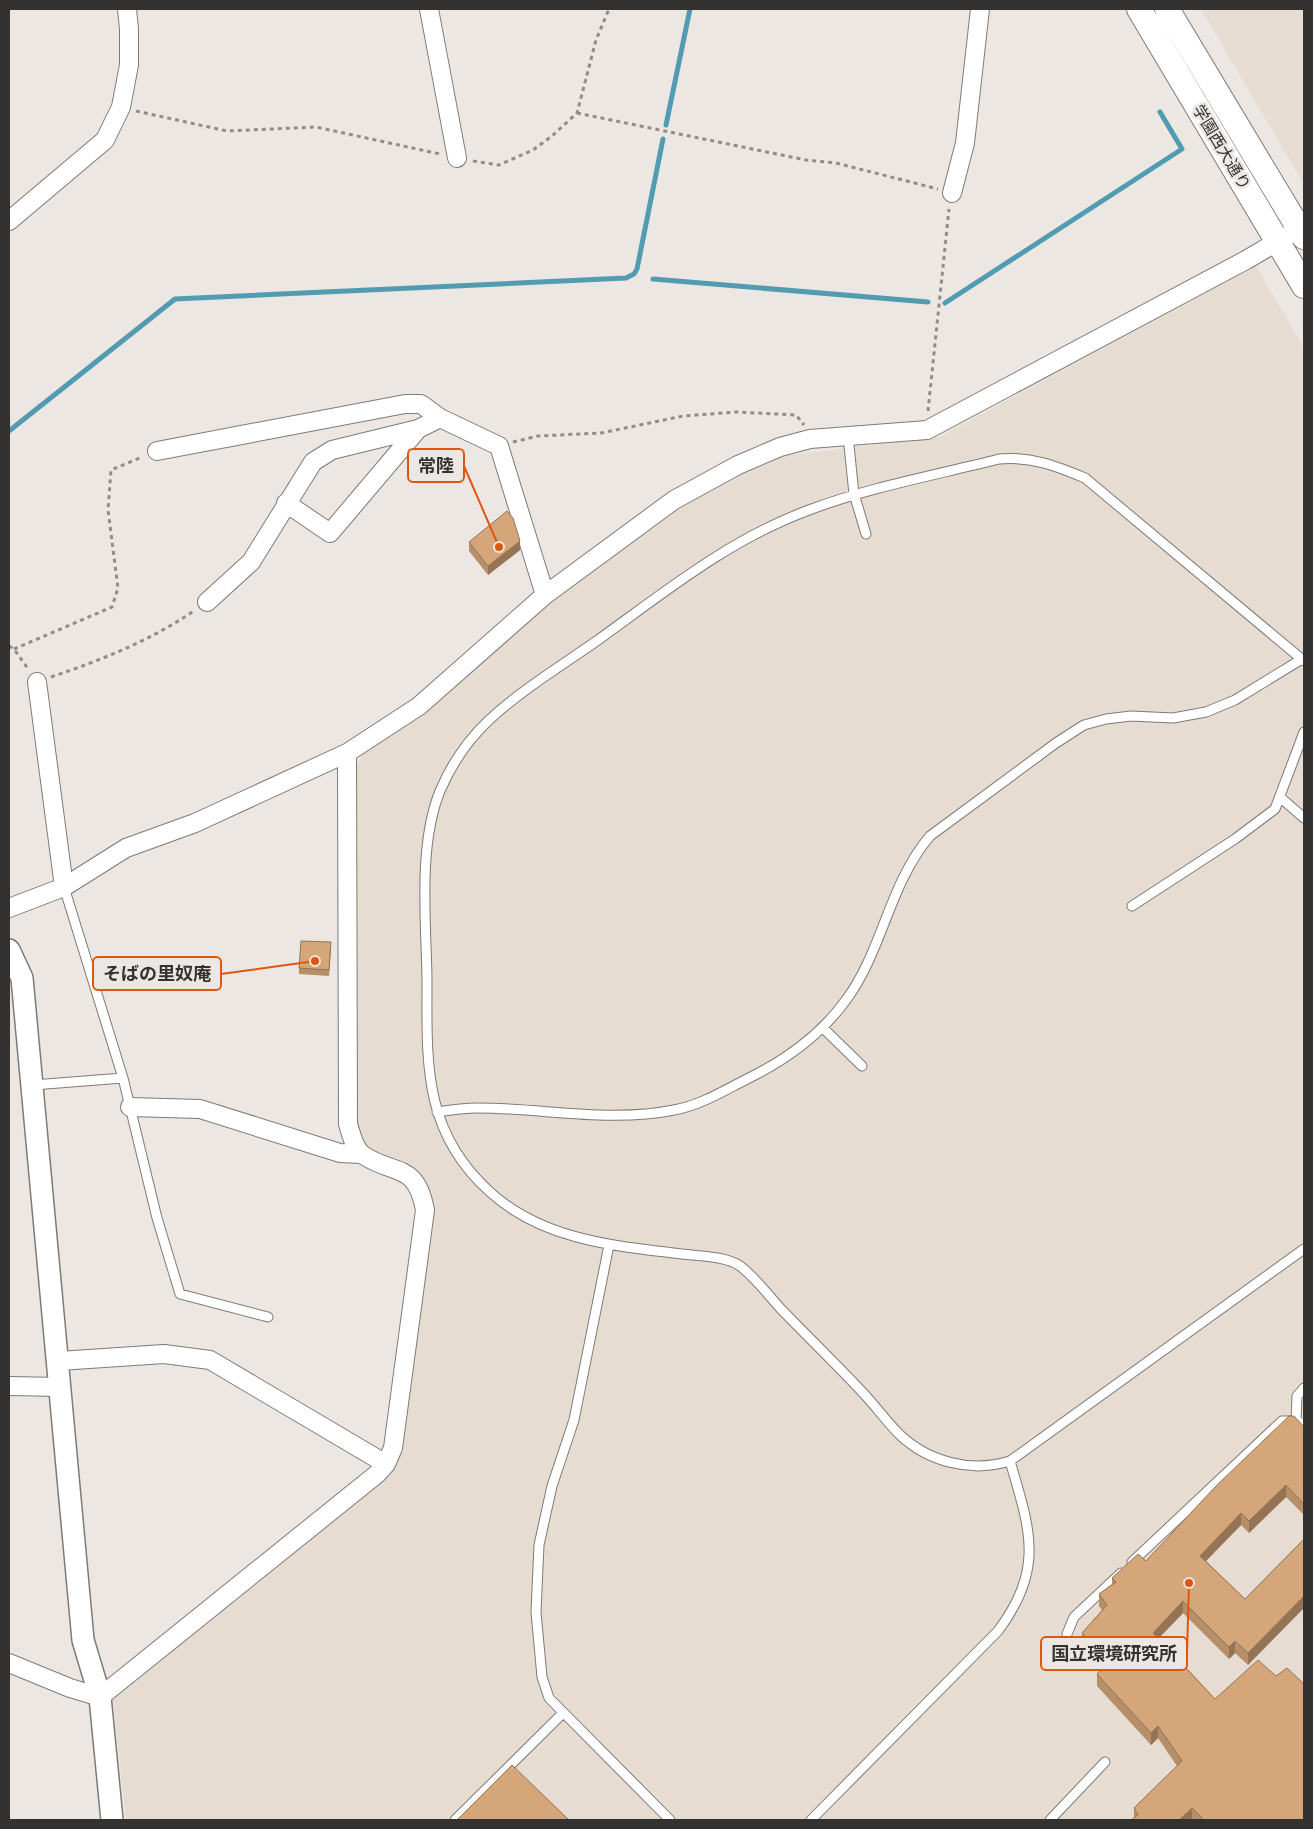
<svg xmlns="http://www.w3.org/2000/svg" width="1313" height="1829" font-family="'Archivo Narrow','Noto Sans JP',sans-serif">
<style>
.built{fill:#e6dcd1}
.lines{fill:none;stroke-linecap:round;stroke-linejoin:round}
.stream{stroke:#519cb1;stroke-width:5}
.service-casing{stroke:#7f7a76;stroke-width:11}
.minor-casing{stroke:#7f7a76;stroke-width:20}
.tertiary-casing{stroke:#7f7a76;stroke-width:24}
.secondary-casing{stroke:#7f7a76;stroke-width:26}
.path{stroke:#908c89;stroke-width:3;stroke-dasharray:4 4;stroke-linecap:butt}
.service{stroke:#fff;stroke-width:9}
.minor{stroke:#fff;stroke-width:18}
.tertiary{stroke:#fff;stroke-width:21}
.secondary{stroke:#fff;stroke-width:24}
.wall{fill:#b68f69}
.shaded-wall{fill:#947455}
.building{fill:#d4a67a;stroke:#947455}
.labels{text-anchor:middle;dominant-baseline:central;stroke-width:5;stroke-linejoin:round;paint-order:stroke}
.street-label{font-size:16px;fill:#343230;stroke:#ece7e2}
.leader{fill:none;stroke:#df570e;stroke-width:2}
.callout-dot{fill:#df570e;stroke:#ece7e2;stroke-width:2}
.callout{fill:#ece7e2;stroke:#df570e;stroke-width:2}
.callout-label{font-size:18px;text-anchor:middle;font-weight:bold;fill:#343230}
</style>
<rect width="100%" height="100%" fill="#ece7e2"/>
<!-- built -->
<path class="built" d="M1201,9H1304V184Z
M1256,266L1304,348V1820H126L113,1700L120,1686L390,1475L398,1463L432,1199L426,1183L419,1173L369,1148L358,1138L353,1123L352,782L362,753L559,594L682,507L743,474L783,456L939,437Z"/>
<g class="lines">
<!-- stream -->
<path class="stream" d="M666,125L690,9
M653,279L928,302
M945,303L1182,149L1160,112
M9,431L175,299L626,278L634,274L637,269L663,139"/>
<defs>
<path id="service" d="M848,436L854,494L866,534
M1304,661L1085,478C1056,466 1031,456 999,459C936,475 870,487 809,510C730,539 666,591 598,640C561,666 521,690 488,721C467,741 451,765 440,791C418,845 426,921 427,978C427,1061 422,1131 490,1192C543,1240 614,1246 682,1254C698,1256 726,1256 740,1266C755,1277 768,1295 781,1309C809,1338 838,1366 865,1395C877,1408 887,1422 899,1434C928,1462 971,1473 1010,1461L1304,1249
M1281,798L1304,818
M64,887L123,1078L157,1218L180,1294L268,1317
M1132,906L1235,839L1275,809L1304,732
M823,1028L862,1066
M33,1085L123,1078
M437,1112C450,1110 465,1108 478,1108C543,1108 610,1123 674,1110C701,1105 723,1091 747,1079C786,1060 820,1036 846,1000C883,950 889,884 930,836L1056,743L1084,725L1106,719L1131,716L1173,718L1206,712L1235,700L1302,659
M609,1245L574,1420L552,1486L539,1545L536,1612L542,1677L549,1698L670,1820
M1296,1421L1297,1396L1304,1388
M1132,1562L1282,1421H1296L1304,1424
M1067,1634L1074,1617L1121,1573
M455,1820L562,1714
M811,1820L998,1631C1045,1568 1030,1530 1010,1461
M1050,1820L1105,1762"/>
<path id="minor" d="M429,9L457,158
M952,193L965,143L980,9
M9,221L105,140L121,107L129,65V29L127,9
M157,451L405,404H421L440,418L499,446L545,595
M286,503L330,533L418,429
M207,602L251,562L313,462L332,450L418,429L440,418
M37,682L64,887
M9,908L64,887L126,848L195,823L347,753L419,706L545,595L674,500L738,465L780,447L810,439L927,430L1246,260L1299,229
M130,1107L200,1109L340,1153L361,1154
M59,1361L164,1354L210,1360L386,1464
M9,1386L61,1387
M9,1663L70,1688L100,1697L377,1474L386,1464L393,1448L425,1210C416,1162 395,1176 363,1155C354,1149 351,1133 348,1124L347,753"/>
<path id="tertiary" d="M9,950L22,978L83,1640L100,1697L112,1820"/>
<path id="secondary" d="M1139,9L1304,286
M1167,9L1304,237"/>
</defs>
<!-- service casing -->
<use href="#service" class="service-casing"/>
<!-- minor casing -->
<use href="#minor" class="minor-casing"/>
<!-- tertiary casing -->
<use href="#tertiary" class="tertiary-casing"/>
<!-- secondary casing -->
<use href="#secondary" class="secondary-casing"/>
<!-- path -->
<path class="path" d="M136,111L227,131L316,127L440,154
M577,113L806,160L836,163L938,189
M473,161L499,165L533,150L552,136L577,113L596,40L609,9
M928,411L949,209
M513,442L538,436L601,433L683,416L736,412L796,415L804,425
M9,646L14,649L29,670
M14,649L112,607L118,588L108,510L111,470L142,457
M51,677C104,659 147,642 194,611"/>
<!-- service -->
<use href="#service" class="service"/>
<!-- minor -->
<use href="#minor" class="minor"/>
<!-- tertiary -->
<use href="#tertiary" class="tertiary"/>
<!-- secondary -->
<use href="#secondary" class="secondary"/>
</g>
<!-- wall -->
<path class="wall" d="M469,542L520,550L488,575L469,551Z
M331,948L329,976L299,974V968Z
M1304,1427V1515L1286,1497L1249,1533L1241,1525L1206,1561L1245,1599L1304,1539L1248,1665L1235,1653L1229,1659L1183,1613L1159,1638L1215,1699L1276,1676L1304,1820H1193L1134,1818V1808L1177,1766L1158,1738L1151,1745L1097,1686V1674L1104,1668L1082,1645V1633L1102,1610L1099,1606V1594L1112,1584V1578L1146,1561Z"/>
<!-- shaded-wall -->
<path class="shaded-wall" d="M520,541V550L488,575V566Z
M1286,1485V1497L1249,1533V1521Z
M1241,1513V1525L1200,1567V1556Z
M1304,1596V1608L1248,1665V1653Z
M1183,1601V1613L1153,1644V1633Z
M1235,1641V1653L1229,1659V1647Z
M1158,1726V1738L1151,1745V1733Z
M1192,1808V1820H1179Z"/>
<!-- building -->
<path class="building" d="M507,511L513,518L520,541L488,566L469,542Z
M301,941L331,942L329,970L299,968Z
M1289,1416H1294L1304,1427V1504L1286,1485L1249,1521L1241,1513L1200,1556L1245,1599L1304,1539V1596L1248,1653L1235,1641L1229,1647L1183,1601L1153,1633L1215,1699L1258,1660L1276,1676L1287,1668L1304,1684V1820H1204L1192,1808L1179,1820H1131L1138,1815L1134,1808L1182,1761L1158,1726L1151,1733L1097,1674L1109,1662L1082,1633L1107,1605L1099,1594L1116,1582L1112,1578L1138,1554L1146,1561L1215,1487Z
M512,1765L569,1820H457Z"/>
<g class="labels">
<!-- street labels -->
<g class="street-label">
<text transform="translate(1222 147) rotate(59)">学園西大通り</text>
</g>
</g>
<!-- callouts -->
<path class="leader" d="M499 547L464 466M315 961L221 974M1189 1583L1187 1653"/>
<g class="callout-dot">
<circle cx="499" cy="547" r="5"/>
<circle cx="315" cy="961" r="5"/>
<circle cx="1189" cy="1583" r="5"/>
</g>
<g class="callout">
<rect x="408" y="449" width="56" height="33" rx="5"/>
<rect x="93" y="957" width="128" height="33" rx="5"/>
<rect x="1041" y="1637" width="146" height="33" rx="5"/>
</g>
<g class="callout-label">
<text x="436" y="472">常陸</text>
<text x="157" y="980">そばの里奴庵</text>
<text x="1114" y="1660">国立環境研究所</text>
</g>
<!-- border -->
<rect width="1313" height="1829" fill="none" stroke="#343230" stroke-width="20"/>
</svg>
